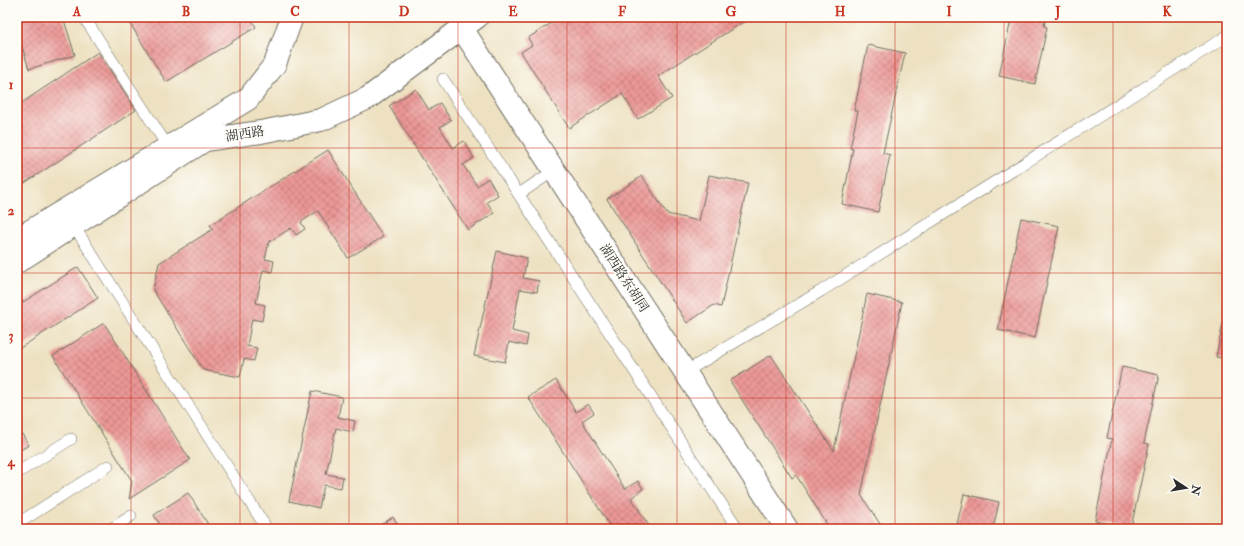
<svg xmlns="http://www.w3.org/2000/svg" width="1244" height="546" font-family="'IM FELL Double Pica','Noto Serif SC',serif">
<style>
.building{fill:url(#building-cross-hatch)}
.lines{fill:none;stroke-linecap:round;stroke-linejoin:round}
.service-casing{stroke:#6f6b60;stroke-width:12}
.minor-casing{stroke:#6f6b60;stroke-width:24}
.secondary-casing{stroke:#6f6b60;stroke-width:24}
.service{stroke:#fff;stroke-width:11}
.minor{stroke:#fff;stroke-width:22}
.secondary{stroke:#fff;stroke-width:22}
.grid{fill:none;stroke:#c8321e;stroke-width:1;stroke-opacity:0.55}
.labels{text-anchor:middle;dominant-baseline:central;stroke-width:4;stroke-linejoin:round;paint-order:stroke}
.street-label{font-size:13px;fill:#2b2b2b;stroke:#fdfcf7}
.neatline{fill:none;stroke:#c8321e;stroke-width:1.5}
.grid-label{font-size:13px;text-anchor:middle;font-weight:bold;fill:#c8321e}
</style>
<defs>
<pattern id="building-cross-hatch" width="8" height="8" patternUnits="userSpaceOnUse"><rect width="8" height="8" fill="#ec9896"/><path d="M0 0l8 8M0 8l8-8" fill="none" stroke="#bf7c7b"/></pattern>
</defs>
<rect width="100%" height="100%" fill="#fdfcf7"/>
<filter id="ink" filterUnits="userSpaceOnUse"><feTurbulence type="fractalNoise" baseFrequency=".025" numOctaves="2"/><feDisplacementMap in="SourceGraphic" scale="8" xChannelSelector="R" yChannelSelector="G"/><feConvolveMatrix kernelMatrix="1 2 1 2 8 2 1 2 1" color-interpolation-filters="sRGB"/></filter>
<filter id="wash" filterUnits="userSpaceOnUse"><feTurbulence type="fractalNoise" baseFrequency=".012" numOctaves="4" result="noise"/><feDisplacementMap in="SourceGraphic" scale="16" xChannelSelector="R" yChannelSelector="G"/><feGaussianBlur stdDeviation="0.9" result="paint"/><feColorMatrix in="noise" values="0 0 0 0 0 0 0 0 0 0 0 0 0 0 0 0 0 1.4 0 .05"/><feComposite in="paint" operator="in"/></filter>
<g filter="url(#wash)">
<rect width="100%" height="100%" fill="#ede1c1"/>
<g id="blocks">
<!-- building -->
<path class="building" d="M17,17H63L75,55L29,69L17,31Z
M126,17H250L256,27L166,82Z
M561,17H751L658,76L672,98L638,119L622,94L569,128L521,52L532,45L528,38Z
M1008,17H1046L1044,26L1047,27L1035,84L999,76L1011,20L1008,19Z
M868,45L905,53L883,153L890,155L878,212L842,204L853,149L850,148L858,111H854Z
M98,52L136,110L17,188V106Z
M416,89L429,110L440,103L451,120L440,127L453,148L464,141L474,158L463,165L477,186L488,178L498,195L487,202L494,213L468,230L389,106Z
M328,150L383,237L348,258L318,211L301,222L305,229L296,235L291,228L269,242L265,259L274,261L272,272L263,270L256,303L265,305L262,321L252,319L247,346L257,348L254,361L244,359L240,377L203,370L153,290L159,263L213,229L210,225Z
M709,175L748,183L721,307L714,305L687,323L607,199L642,176L667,214L699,221Z
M1021,218L1059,226L1035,338L998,330Z
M497,251L527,258L523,278L539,281L537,292L520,289L512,331L528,335L526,346L509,342L505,362L474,356Z
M78,267L98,298L17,350V306Z
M867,294L902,302L861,495L882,527V529H830L796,475L792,478L730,381L771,355L834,451Z
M1226,308H1227V359L1216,357Z
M104,323L190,460L129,499L132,481L53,356Z
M1122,367L1159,375L1144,443L1149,444L1131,528L1095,521L1112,439L1107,438Z
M556,380L576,412L588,404L594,413L582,421L625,489L638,481L643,489L631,498L651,529H612L528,397Z
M312,391L342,397L338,417L355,421L353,432L336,428L326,474L343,477L341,488L324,485L319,508L289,501Z
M17,426L29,445L17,452Z
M188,493L211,529H163L154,515Z
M964,494L999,502L993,529H956Z
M393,517L401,529H374Z"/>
</g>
</g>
<g filter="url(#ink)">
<use href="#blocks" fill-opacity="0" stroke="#6f6b60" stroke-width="1"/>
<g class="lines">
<defs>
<path id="service" d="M84,17L168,147
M443,79L738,529
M519,194L555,170
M74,226L267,529
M685,372L821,291L1227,36
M17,473L71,439
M17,524L108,466
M111,529L131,516"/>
<path id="minor" d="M461,27L787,529"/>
<path id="secondary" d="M17,239L248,99L275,64L292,17
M17,262L205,140L261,132L321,120L368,98L477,17"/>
</defs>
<!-- service casing -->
<use href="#service" class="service-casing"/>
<!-- minor casing -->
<use href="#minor" class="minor-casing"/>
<!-- secondary casing -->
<use href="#secondary" class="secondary-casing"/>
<!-- service -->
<use href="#service" class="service"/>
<!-- minor -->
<use href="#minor" class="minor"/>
<!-- secondary -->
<use href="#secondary" class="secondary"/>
</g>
</g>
<!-- grid -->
<path class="grid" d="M131,17V529M240,17V529M349,17V529M458,17V529M567,17V529M677,17V529M786,17V529M895,17V529M1004,17V529M1113,17V529M17,148H1227M17,273H1227M17,398H1227"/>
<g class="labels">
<!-- street labels -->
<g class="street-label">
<text transform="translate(245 134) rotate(-9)">湖西路</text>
<text transform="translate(624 278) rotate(57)">湖西路东胡同</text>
</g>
</g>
<!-- margin -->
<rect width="1244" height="546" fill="none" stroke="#fdfcf7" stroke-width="44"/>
<!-- north arrow -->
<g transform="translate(1186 488) rotate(102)" stroke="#fdfcf7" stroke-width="3" paint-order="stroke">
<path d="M0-3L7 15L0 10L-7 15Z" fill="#2b2b2b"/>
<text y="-6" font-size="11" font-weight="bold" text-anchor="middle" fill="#2b2b2b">N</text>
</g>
<rect x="22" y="22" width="1200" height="502" class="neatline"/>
<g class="grid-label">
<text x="77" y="16">A</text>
<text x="186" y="16">B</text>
<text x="295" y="16">C</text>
<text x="404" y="16">D</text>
<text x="513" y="16">E</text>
<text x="622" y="16">F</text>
<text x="731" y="16">G</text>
<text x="840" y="16">H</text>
<text x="949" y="16">I</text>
<text x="1058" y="16">J</text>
<text x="1167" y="16">K</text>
<text x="11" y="89">1</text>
<text x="11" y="215">2</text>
<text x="11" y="340">3</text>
<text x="11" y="466">4</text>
</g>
</svg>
